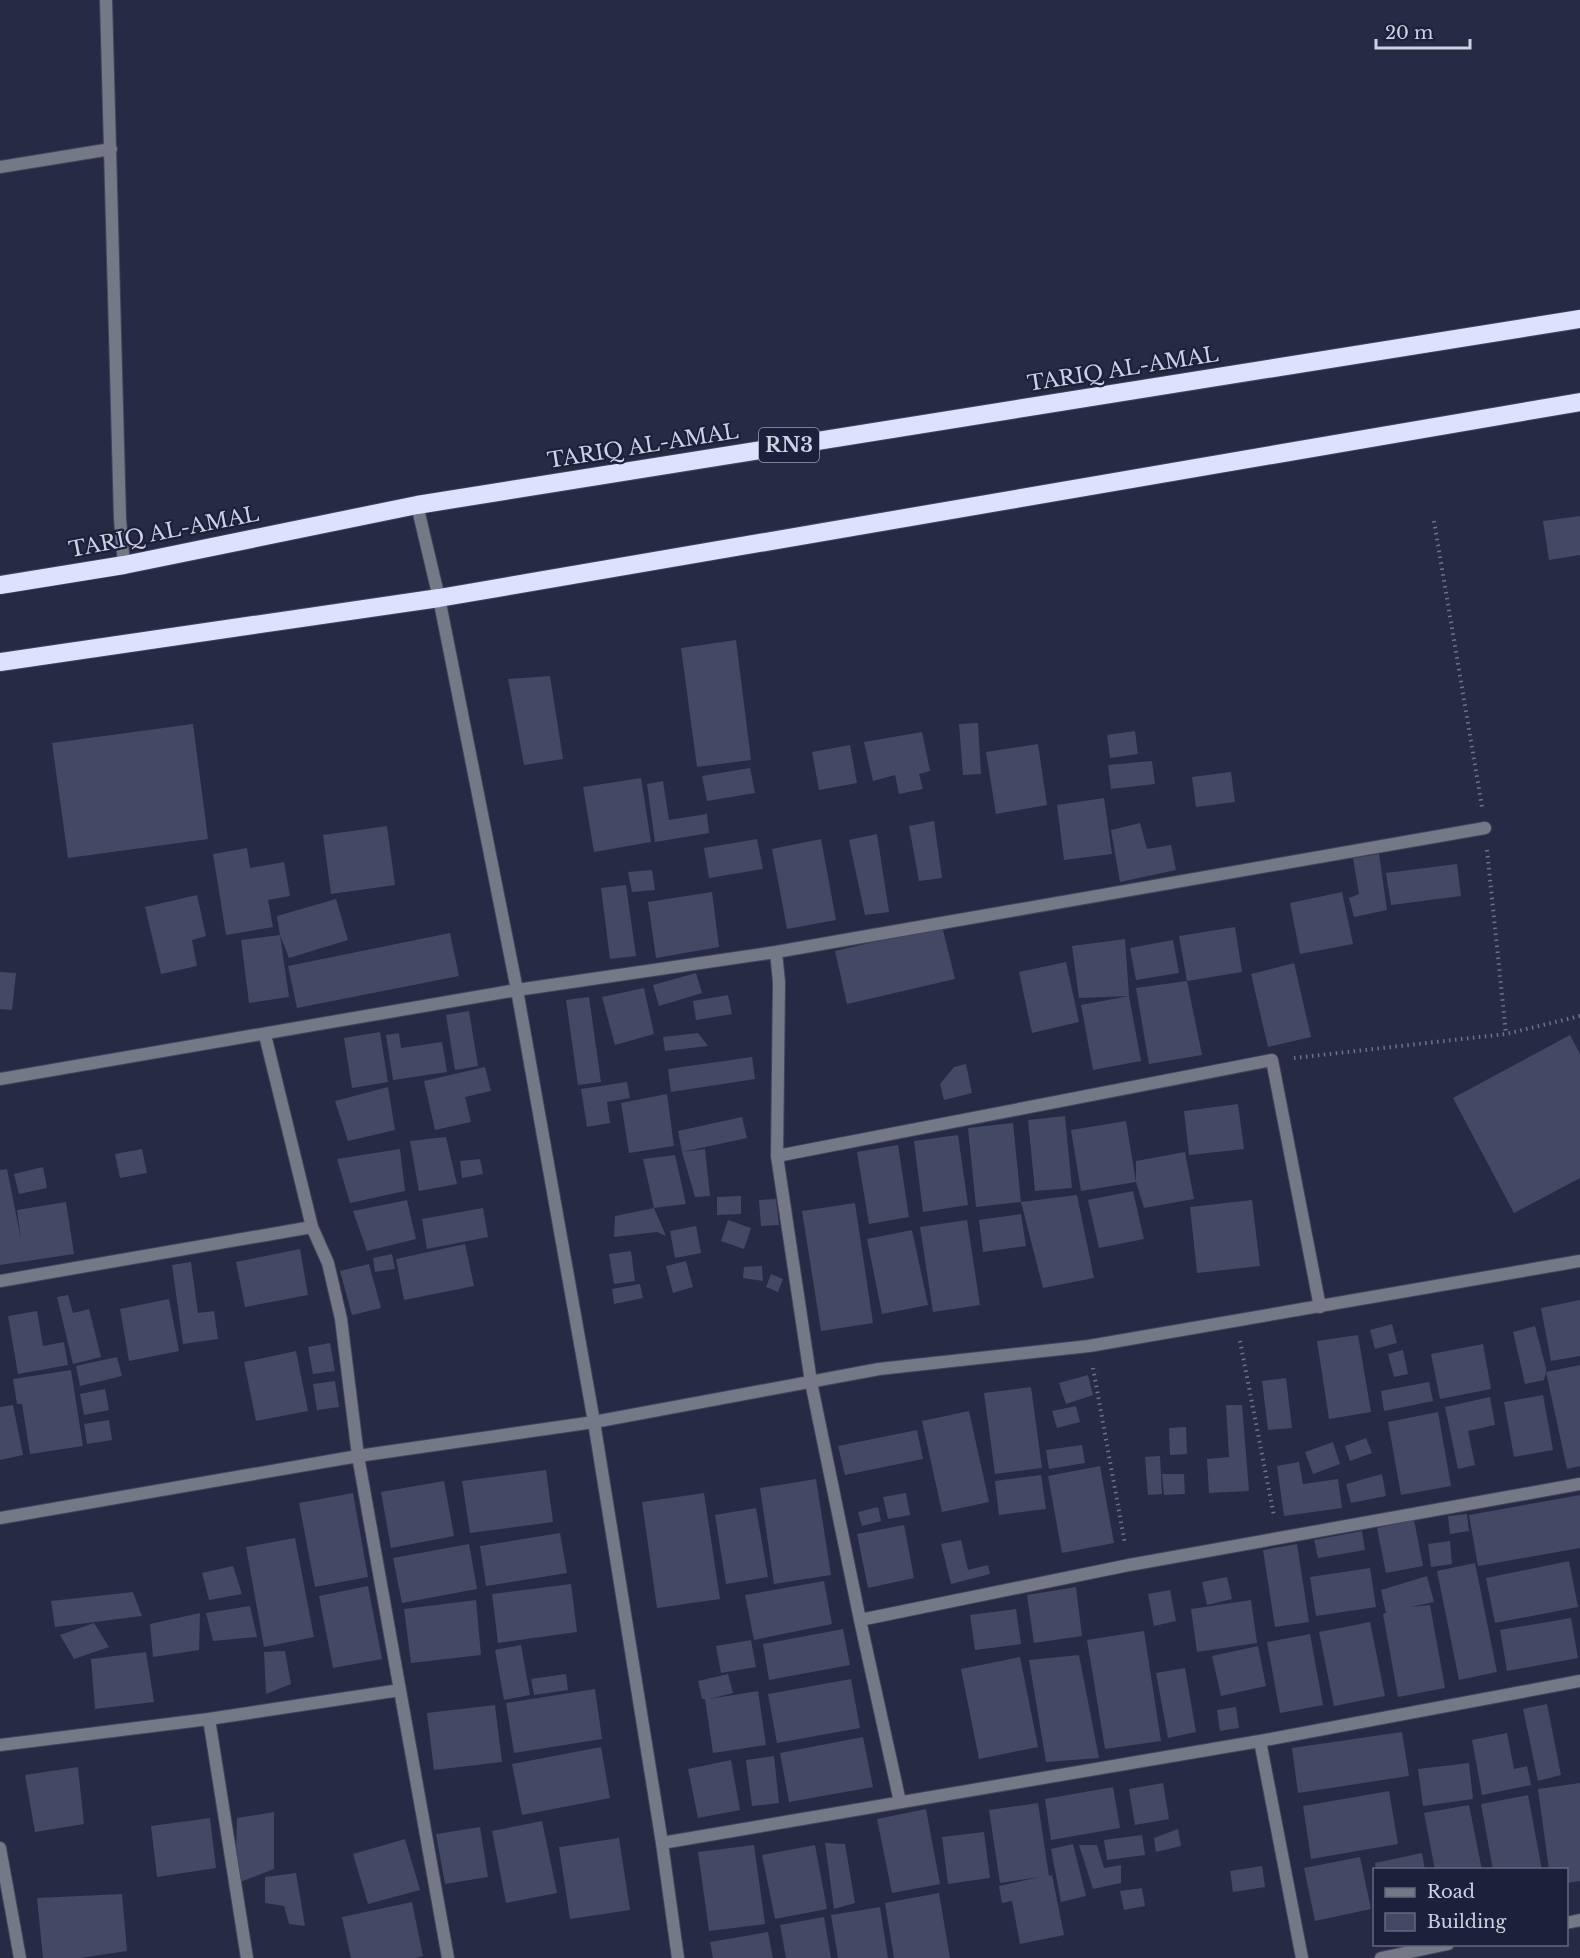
<svg xmlns="http://www.w3.org/2000/svg" width="1580" height="1958" font-family="'Libre Baskerville',serif">
<style>
.building{fill:#434864}
.lines{fill:none;stroke-linecap:round;stroke-linejoin:round}
.street-casing{stroke:#41455d;stroke-width:14}
.highway-casing{stroke:#41455d;stroke-width:20}
.path{stroke:#6e7289;stroke-width:4;stroke-dasharray:1.5 4.5;stroke-linecap:butt}
.street{stroke:#757886;stroke-width:12}
.highway{stroke:#dce2fe;stroke-width:18}
.labels{text-anchor:middle;dominant-baseline:central;stroke-width:4.5;stroke-linejoin:round;paint-order:stroke}
.shield{fill:#1d203a;stroke:#999cb0;stroke-width:1.5}
.shield-label{font-size:20px;font-weight:bold;fill:#ced1e3}
.street-label{font-size:21px;fill:#ced1e3;stroke:#1d203a}
</style>
<rect width="100%" height="100%" fill="#262a44"/>
<!-- building -->
<path class="building" d="M1580,516V555L1549,560L1543,521Z
M736,640L751,760L697,767L681,648Z
M550,676L563,759L524,765L508,679Z
M978,723L981,774L963,775L959,724Z
M193,724L208,839L68,858L52,743Z
M1135,731L1138,754L1110,758L1107,735Z
M922,732L930,771L919,774L923,789L899,794L895,775L873,781L864,742Z
M1038,744L1047,805L996,814L986,752Z
M850,745L857,783L819,790L812,752Z
M1152,761L1155,784L1111,789L1108,765Z
M750,768L755,793L707,801L702,776Z
M1231,772L1235,802L1196,807L1192,777Z
M641,778L651,842L594,852L583,787Z
M663,781L669,820L707,814L709,833L655,842L647,784Z
M1104,798L1112,854L1064,860L1057,805Z
M934,821L942,878L919,881L909,826Z
M1140,823L1147,849L1171,845L1176,870L1120,882L1111,830Z
M387,826L395,885L331,894L323,835Z
M877,834L889,912L865,915L849,840Z
M757,839L763,869L709,878L704,848Z
M821,839L836,920L787,929L772,849Z
M247,848L250,868L284,862L290,896L268,900L273,927L226,935L213,854Z
M1379,854L1387,910L1354,917L1349,898L1359,894L1353,858Z
M1457,864L1461,896L1391,905L1386,873Z
M652,870L655,890L632,892L628,872Z
M626,885L636,956L610,959L601,888Z
M712,892L719,947L656,958L648,902Z
M1342,892L1353,944L1300,954L1290,903Z
M197,895L206,936L192,940L197,966L161,974L145,907Z
M336,899L348,940L289,958L280,935L277,916Z
M942,926L955,979L847,1004L835,951Z
M1235,927L1242,972L1187,981L1179,936Z
M450,933L459,976L297,1008L288,966Z
M280,935L289,997L249,1003L241,940Z
M1125,939L1129,996L1141,1061L1093,1070L1081,1005L1129,996L1079,998L1072,946Z
M1173,940L1179,973L1136,980L1130,948Z
M1066,962L1079,1022L1032,1033L1019,972Z
M1294,963L1311,1037L1268,1047L1251,974Z
M0,972L16,973L12,1010L0,1009Z
M696,973L702,993L659,1006L653,985Z
M1187,981L1202,1055L1149,1064L1136,988Z
M644,988L654,1034L615,1045L602,997Z
M728,995L732,1014L696,1020L693,1001Z
M589,997L601,1082L578,1085L566,1000Z
M469,1011L478,1066L455,1070L446,1015Z
M380,1032L388,1082L352,1088L344,1038Z
M399,1033L401,1048L442,1042L447,1072L393,1080L386,1035Z
M698,1033L708,1046L665,1051L663,1037Z
M1570,1035L1580,1054V1178L1514,1213L1453,1098Z
M752,1057L755,1079L671,1092L668,1069Z
M966,1064L972,1093L944,1100L940,1084L954,1067Z
M485,1067L491,1091L465,1097L471,1122L435,1130L424,1081Z
M627,1082L630,1098L607,1102L610,1123L587,1127L581,1089Z
M388,1087L395,1130L348,1141L335,1101Z
M667,1094L674,1146L629,1153L621,1103Z
M1238,1104L1244,1149L1189,1155L1184,1111Z
M1065,1116L1072,1188L1035,1191L1028,1120Z
M742,1117L747,1138L682,1152L705,1149L710,1196L695,1197L682,1152L678,1131Z
M1126,1121L1136,1182L1081,1191L1071,1130Z
M1013,1123L1021,1202L976,1207L968,1128Z
M958,1135L968,1205L923,1212L914,1141Z
M446,1137L457,1184L419,1191L410,1141Z
M898,1145L909,1217L869,1224L857,1152Z
M142,1149L147,1173L120,1178L115,1154Z
M400,1149L405,1191L350,1203L337,1159Z
M1185,1152L1194,1199L1144,1208L1136,1182V1161Z
M675,1155L686,1204L654,1208L643,1159Z
M480,1159L483,1174L462,1178L460,1161Z
M43,1167L47,1188L19,1194L14,1174Z
M7,1169L21,1239L17,1210L66,1202L74,1254L0,1265V1170Z
M1133,1191L1144,1239L1099,1248L1088,1200Z
M1077,1195L1094,1278L1043,1288L1021,1202Z
M741,1196V1214L717,1215V1197Z
M776,1199L779,1225L761,1226L759,1200Z
M407,1200L416,1239L367,1251L353,1211Z
M1252,1200L1260,1266L1197,1273L1190,1207Z
M855,1203L873,1323L821,1331L802,1211Z
M483,1208L488,1237L427,1249L422,1219Z
M654,1208L666,1236L657,1232L614,1237L615,1216Z
M1021,1214L1026,1246L983,1252L979,1220Z
M728,1220L751,1228L744,1249L721,1241Z
M967,1220L980,1305L933,1312L920,1227Z
M696,1226L701,1253L675,1258L670,1231Z
M912,1230L928,1305L882,1314L867,1239Z
M465,1244L474,1286L404,1300L396,1259Z
M300,1249L308,1295L245,1307L236,1262Z
M631,1251L635,1281L614,1284L609,1254Z
M392,1254L395,1269L375,1272L373,1258Z
M686,1261L693,1287L673,1293L666,1266Z
M191,1262L198,1313L214,1311L218,1339L183,1344L172,1265Z
M369,1264L381,1308L352,1315L340,1271Z
M762,1266L763,1281L743,1278L744,1267Z
M771,1274L783,1279L778,1292L766,1287Z
M640,1284L643,1298L614,1304L612,1289Z
M68,1295L73,1313L89,1309L101,1357L73,1364L57,1297Z
M169,1299L179,1351L129,1361L120,1309Z
M1580,1300V1356L1551,1361L1541,1308Z
M37,1311L43,1346L64,1342L68,1365L18,1374L8,1316Z
M1392,1324L1397,1343L1375,1349L1370,1330Z
M1535,1326L1546,1368V1372L1580,1365V1466L1567,1469L1546,1372L1544,1380L1525,1384L1513,1332Z
M1358,1335L1371,1412L1329,1419L1317,1341Z
M330,1343L335,1371L313,1374L308,1347Z
M1483,1344L1491,1389L1440,1399L1431,1354Z
M1403,1350L1408,1374L1394,1377L1388,1354Z
M296,1351L308,1411L256,1421L244,1362Z
M117,1357L122,1376L80,1386L76,1366Z
M71,1370L83,1446L30,1454L22,1404H17L13,1379Z
M1088,1375L1093,1395L1066,1404L1059,1383Z
M1286,1378L1292,1428L1268,1430L1262,1381Z
M335,1381L339,1407L317,1410L313,1384Z
M1429,1382L1433,1401L1384,1411L1381,1391Z
M1031,1387L1042,1468L995,1474L984,1393Z
M105,1389L109,1410L84,1415L80,1394Z
M1543,1395L1553,1450L1514,1457L1504,1402Z
M1490,1397L1495,1425L1468,1431L1475,1465L1458,1469L1445,1407Z
M13,1405L23,1455L0,1460V1407Z
M1226,1405H1242L1249,1491L1209,1493L1207,1459L1229,1457Z
M1076,1406L1080,1422L1057,1428L1052,1411Z
M969,1411L989,1502L942,1512L922,1421Z
M1438,1412L1451,1486L1401,1495L1388,1422Z
M109,1420L112,1440L87,1444L84,1424Z
M1186,1427L1187,1454L1170,1455L1169,1428Z
M917,1430L923,1459L845,1475L838,1446Z
M1366,1438L1372,1453L1350,1461L1345,1446Z
M1333,1442L1340,1464L1313,1474L1305,1452Z
M1082,1445L1085,1463L1049,1469L1046,1450Z
M1160,1456L1162,1494L1148,1495L1145,1457Z
M1299,1462L1303,1484L1338,1479L1342,1508L1284,1516L1277,1466Z
M1100,1466L1114,1543L1062,1553L1048,1476Z
M546,1470L553,1522L470,1533L462,1481Z
M1162,1474H1184L1185,1494L1164,1495Z
M1382,1474L1386,1496L1351,1503L1346,1484Z
M1041,1475L1046,1509L999,1515L995,1481Z
M816,1479L831,1575L774,1584L760,1488Z
M444,1481L454,1536L391,1548L381,1492Z
M353,1493L368,1577L315,1587L299,1503Z
M704,1493L720,1599L657,1608L642,1502Z
M906,1493L910,1515L888,1519L883,1497Z
M1580,1495V1548L1478,1566L1469,1515Z
M878,1507L881,1521L862,1526L858,1512Z
M756,1508L768,1577L726,1584L715,1515Z
M1467,1514L1469,1531L1450,1534L1448,1516Z
M1414,1520L1423,1566L1386,1573L1377,1528Z
M904,1525L914,1578L868,1588L857,1534Z
M1362,1531L1365,1550L1318,1558L1314,1540Z
M560,1533L567,1573L486,1586L480,1546Z
M295,1538L314,1637L264,1647L246,1547Z
M961,1540L968,1570L988,1565L990,1574L951,1584L941,1544Z
M1450,1541L1452,1564L1431,1567L1428,1544Z
M469,1544L477,1589L402,1603L393,1558Z
M1297,1544L1309,1622L1275,1627L1263,1550Z
M1569,1561L1578,1607L1495,1623L1486,1578Z
M1475,1563L1497,1672L1459,1680L1437,1571Z
M233,1566L242,1594L209,1600L202,1573Z
M1370,1568L1376,1607L1316,1616L1310,1577Z
M1427,1576L1434,1602L1411,1607L1430,1605L1445,1688L1398,1697L1383,1614L1386,1613L1381,1590Z
M1227,1577L1232,1599L1207,1605L1202,1582Z
M824,1581L832,1624L754,1640L745,1595Z
M571,1584L577,1632L498,1643L492,1594Z
M368,1586L382,1659L333,1668L319,1596Z
M1076,1587L1082,1636L1034,1643L1027,1595Z
M1170,1590L1176,1621L1154,1626L1148,1594Z
M133,1592L142,1616L55,1627L51,1601Z
M476,1600L481,1655L411,1663L404,1609Z
M1251,1600L1257,1643L1197,1652L1191,1609Z
M250,1606L257,1637L213,1641L206,1613Z
M1016,1609L1021,1644L975,1650L970,1615Z
M200,1613L199,1650L153,1657L150,1624Z
M1571,1618L1578,1658L1507,1671L1500,1630Z
M1370,1622L1385,1696L1334,1706L1319,1632Z
M94,1623L109,1647L74,1659L60,1635Z
M843,1629L850,1665L769,1680L763,1644Z
M1144,1631L1161,1741L1105,1749L1087,1640Z
M1310,1634L1323,1705L1280,1713L1267,1642Z
M751,1640L756,1667L721,1673L716,1646Z
M521,1645L530,1695L504,1700L495,1650Z
M1258,1646L1266,1686L1221,1696L1212,1656Z
M285,1651L291,1684L266,1694L264,1652Z
M146,1652L154,1702L95,1709L91,1659Z
M1079,1655L1099,1758L1046,1762L1029,1660Z
M1020,1657L1038,1747L979,1759L961,1669Z
M1185,1668L1196,1732L1168,1738L1156,1673Z
M566,1674L568,1690L534,1695L531,1679Z
M728,1674L733,1693L709,1699L758,1691L766,1745L713,1753L705,1699H702L698,1681Z
M851,1679L860,1728L777,1743L768,1694Z
M595,1689L602,1739L514,1753L506,1703Z
M1547,1704L1561,1775L1538,1781L1523,1709Z
M495,1705L502,1762L434,1770L427,1713Z
M1236,1707L1239,1728L1220,1731L1217,1710Z
M1402,1732L1409,1776L1298,1793L1292,1748Z
M1507,1733L1514,1769L1527,1766L1531,1785L1482,1795L1472,1740Z
M863,1737L873,1787L789,1802L780,1753Z
M601,1747L610,1798L522,1815L512,1764Z
M774,1756L779,1803L752,1806L746,1760Z
M731,1760L740,1810L698,1818L688,1769Z
M1469,1763L1473,1799L1423,1806L1418,1769Z
M78,1767L84,1824L35,1832L25,1775Z
M1163,1783L1169,1819L1135,1825L1129,1789Z
M1580,1783V1881L1566,1883V1870H1549L1538,1789Z
M1113,1787L1120,1828L1051,1840L1045,1799Z
M1389,1791L1398,1844L1311,1859L1303,1806Z
M1528,1795L1542,1870H1493L1481,1804Z
M1038,1803L1049,1876L1052,1875L1064,1935L1020,1944L1012,1901L1002,1903L999,1886L1040,1877L1000,1883L989,1810Z
M1469,1805L1482,1870H1435L1424,1813Z
M926,1809L940,1884L892,1893L877,1819Z
M274,1812V1869L235,1884L237,1818Z
M210,1818L216,1868L157,1877L151,1826Z
M542,1821L557,1893L506,1903L492,1831Z
M480,1827L488,1877L445,1884L436,1834Z
M1178,1829L1181,1846L1156,1852L1154,1838Z
M984,1832L990,1878L948,1884L942,1837Z
M1142,1835L1145,1855L1107,1860L1104,1840Z
M619,1838L630,1910L570,1919L559,1847Z
M405,1839L420,1890L368,1904L353,1854Z
M825,1843L845,1844L855,1903L834,1909Z
M1073,1844L1086,1896L1061,1902L1051,1849Z
M754,1845L765,1924L709,1931L698,1852Z
M815,1845L827,1909L775,1919L762,1855Z
M1079,1845H1097L1104,1868L1121,1865V1883L1093,1889Z
M1422,1853L1425,1870H1376L1375,1863Z
M1360,1857L1371,1909L1315,1921L1304,1868Z
M1262,1866L1265,1887L1233,1892L1230,1871Z
M296,1873L305,1926L289,1924L284,1906L265,1903V1877Z
M1142,1888L1145,1906L1124,1910L1120,1891Z
M939,1893L950,1958H894L885,1903Z
M122,1894L127,1951L80,1958H43L37,1898Z
M412,1902L423,1956L416,1958H351L342,1917Z
M880,1907L888,1958H838L831,1915Z
M824,1917L831,1958H786L780,1925Z
M768,1932L773,1958H713L710,1942Z"/>
<g class="lines">
<defs>
<path id="street" d="M106,0L120,519L124,565
M0,167L111,149
M417,505L439,598L517,990L594,1422L662,1843L678,1958
M776,952L779,982L777,1156L811,1382L860,1620L900,1802
M265,1035L312,1227L328,1263L341,1319L358,1456L448,1958
M0,1079L517,990L776,952L1485,828
M777,1156L1272,1060L1320,1307
M0,1281L312,1227
M0,1518L358,1456L594,1422L879,1369L1089,1346L1580,1261
M860,1620L1129,1565L1580,1484
M209,1719L400,1690
M1260,1741L1302,1958
M0,1745L209,1719L247,1958
M662,1843L1260,1741L1580,1681
M0,1848L20,1958
M1566,1923L1580,1920
M1381,1958L1448,1944"/>
<path id="highway" d="M0,585L124,565L417,505L1580,319
M0,662L439,598L1580,402"/>
</defs>
<!-- street casing -->
<use href="#street" class="street-casing"/>
<!-- highway casing -->
<use href="#highway" class="highway-casing"/>
<!-- path -->
<path class="path" d="M1434,521L1482,807
M1487,850L1506,1034
M1294,1058L1506,1034L1580,1016
M1240,1341L1274,1516
M1093,1368L1125,1544"/>
<!-- street -->
<use href="#street" class="street"/>
<!-- highway -->
<use href="#highway" class="highway"/>
</g>
<g class="labels">
<!-- shield labels -->
<rect class="shield" x="759" y="428" width="60" height="34" rx="4.5"/>
<g class="shield-label">
<text x="789" y="445">RN3</text>
</g>
<!-- street labels -->
<g class="street-label">
<text transform="translate(1123 369) rotate(-9)">TARIQ AL-AMAL</text>
<text transform="translate(643 446) rotate(-9)">TARIQ AL-AMAL</text>
<text transform="translate(164 532) rotate(-11)">TARIQ AL-AMAL</text>
</g>
</g>
<!-- legend -->
<rect x="1373" y="1868" width="195" height="78" fill="#1d203a" stroke="#64677e" stroke-width="1.5"/>
<rect x="1385" y="1888" width="30" height="9" fill="#757886" stroke="#64677e" stroke-width="1.5"/>
<text x="1427" y="1898" font-size="18" fill="#ced1e3">Road</text>
<rect x="1385" y="1913" width="30" height="18" fill="#434864" stroke="#64677e" stroke-width="1.5"/>
<text x="1427" y="1928" font-size="18" fill="#ced1e3">Building</text>
<!-- scale -->
<path d="M1376 39v9h94v-9" fill="none" stroke="#ced1e3" stroke-width="3"/>
<text x="1385" y="39" font-size="18" fill="#ced1e3" stroke="#1d203a" stroke-width="4.5" paint-order="stroke">20 m</text>
</svg>
